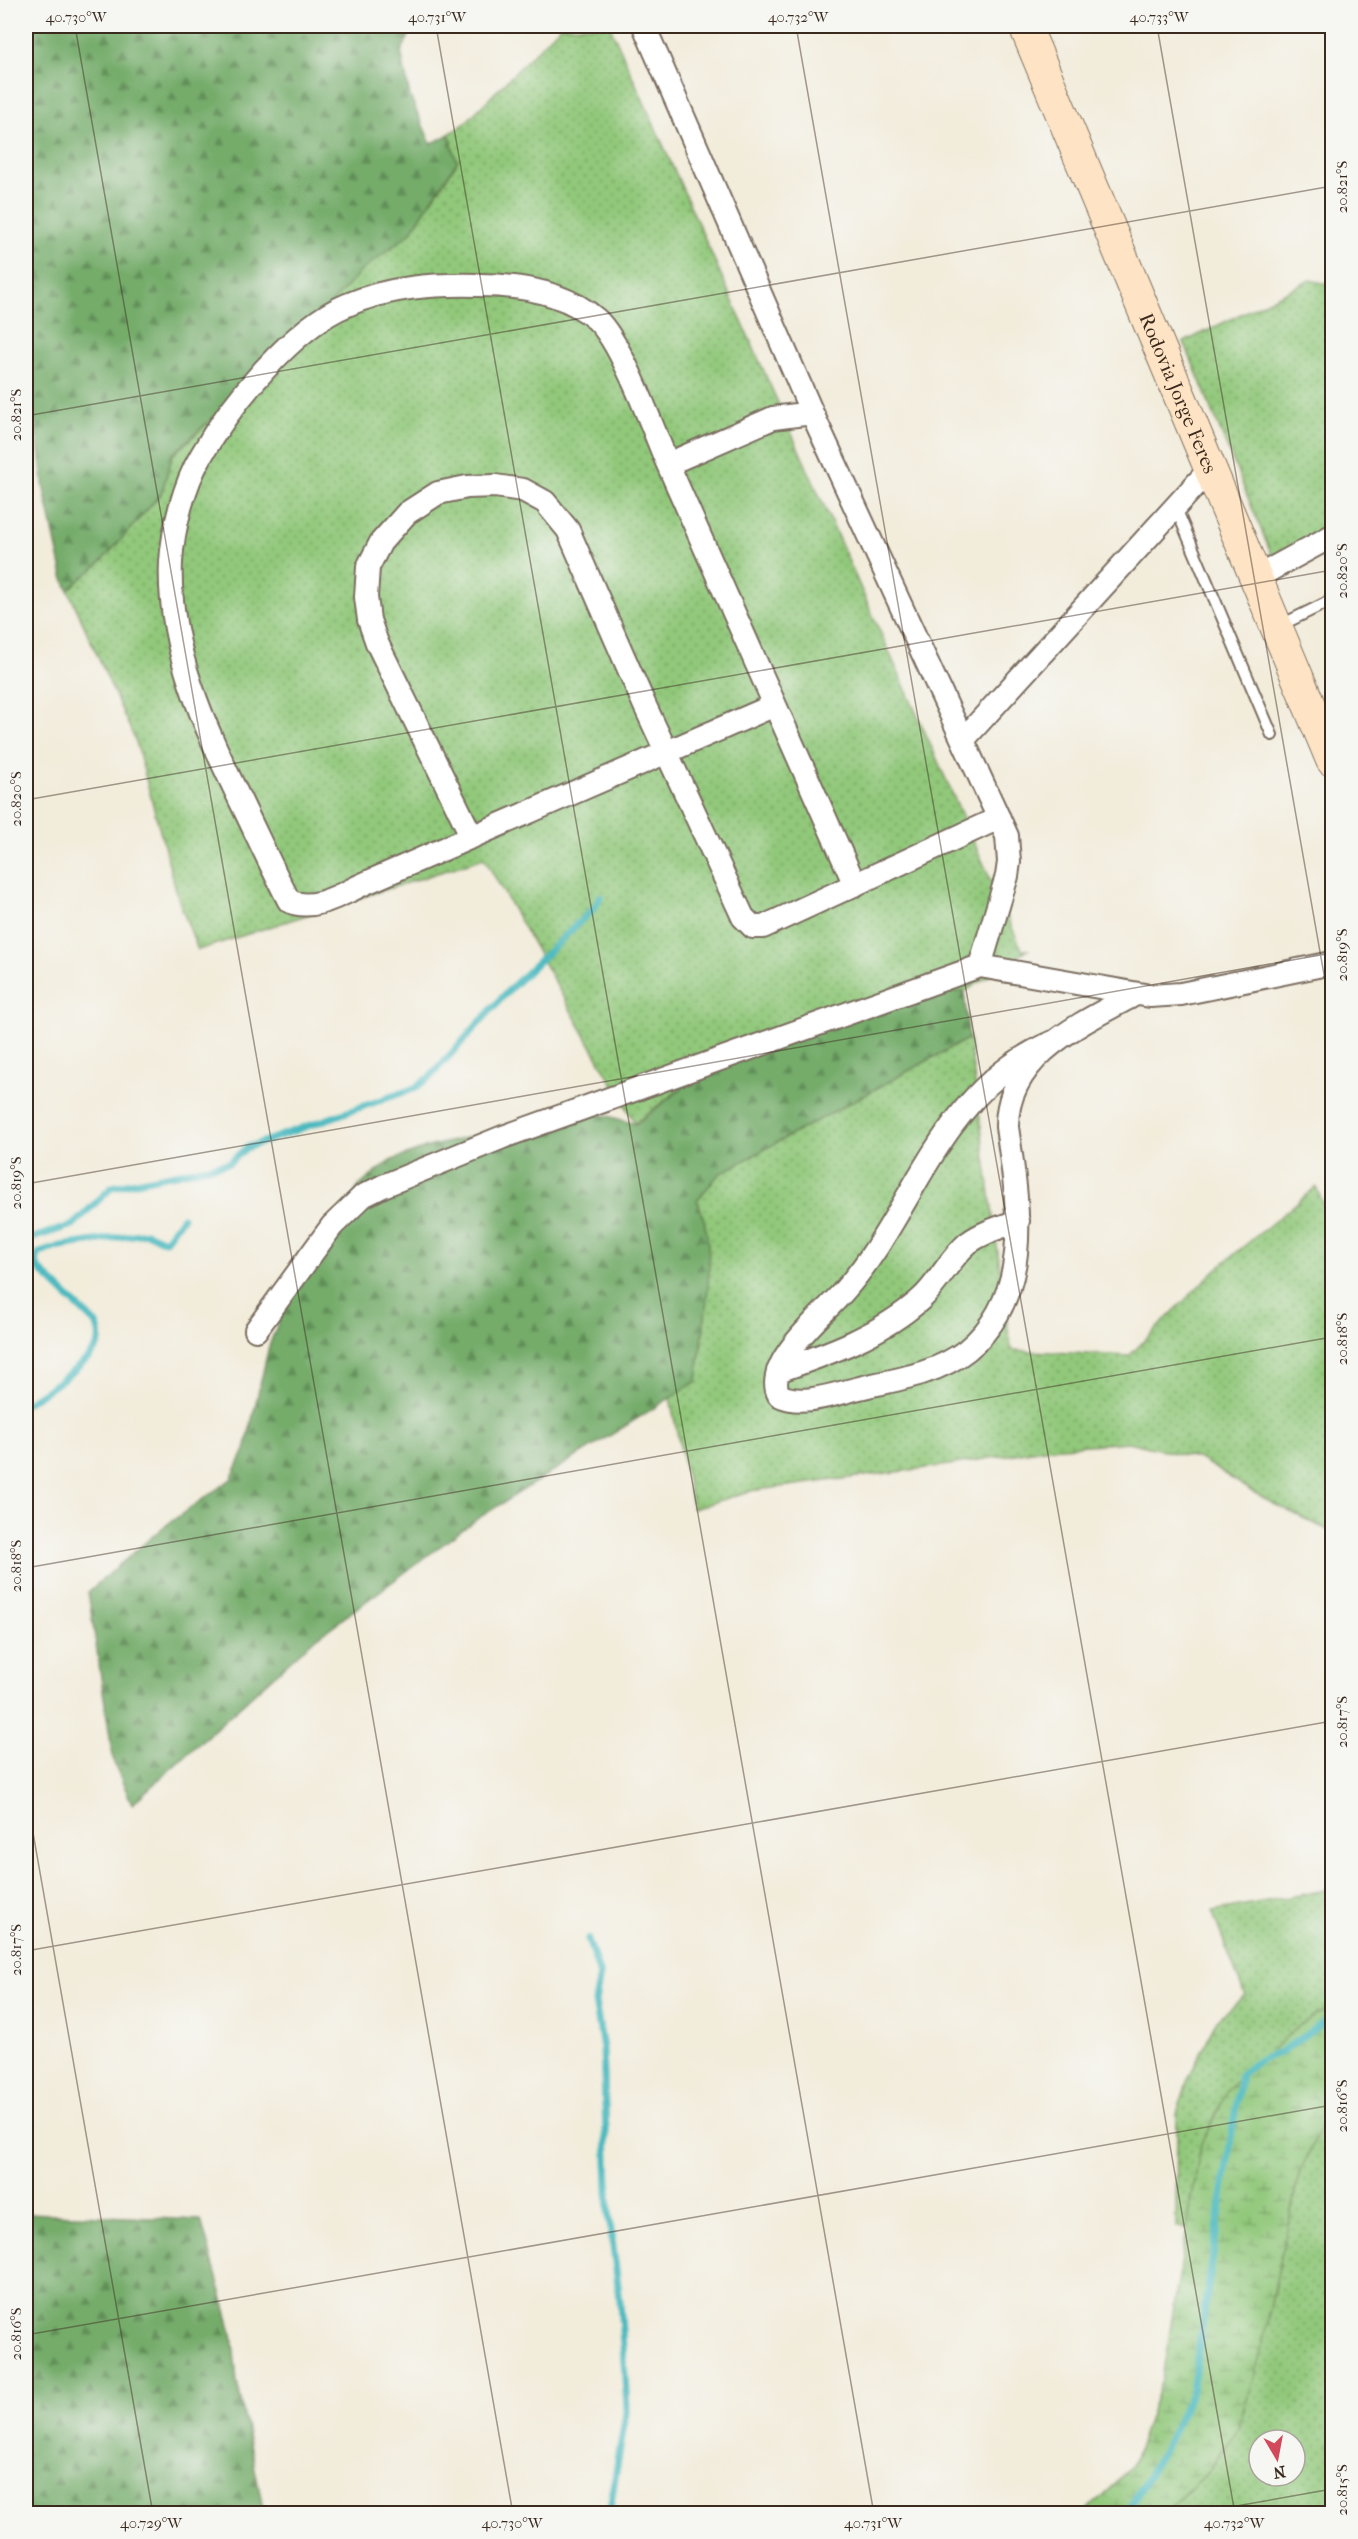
<svg xmlns="http://www.w3.org/2000/svg" width="1358" height="2539" font-family="'IM FELL French Canon',serif">
<style>
.grass{fill:url(#grass-dots);stroke:#66794c;stroke-width:1.5;fill-rule:evenodd}
.forest{fill:url(#forest-firs);stroke:#586b44;stroke-width:1.5}
.wetland{fill:url(#wetland-marsh);stroke:#66794c;stroke-width:1.5}
.lines{fill:none;stroke-linecap:round;stroke-linejoin:round}
.stream{stroke:#4bbac0;stroke-width:7}
.service-casing{stroke:#7b6e60;stroke-width:14}
.minor-casing{stroke:#7b6e60;stroke-width:26}
.secondary-casing{stroke:#7b6e60;stroke-width:34}
.service{stroke:#fff;stroke-width:10}
.minor{stroke:#fff;stroke-width:22}
.secondary{stroke:#fee4c5;stroke-width:32}
.ticks{fill:none;stroke:#3b2a1e;stroke-width:1.5;stroke-opacity:0.45}
.labels{text-anchor:middle;dominant-baseline:central;stroke-width:4.5;stroke-linejoin:round;paint-order:stroke}
.street-label{font-size:20px;fill:#3b2a1e;stroke:#f6f6f2}
.neatline{fill:none;stroke:#3b2a1e;stroke-width:2}
.ticks-label{font-size:15px;text-anchor:middle;fill:#3b2a1e}
</style>
<defs>
<pattern id="grass-dots" width="8" height="8" patternUnits="userSpaceOnUse" patternTransform="scale(1.5)"><rect width="8" height="8" fill="#91c87a"/><path d="M2 2h.1M6 6h.1" fill="none" stroke="#78a363" stroke-width="1.8" stroke-linecap="round"/></pattern>
<pattern id="forest-firs" width="22" height="20" patternUnits="userSpaceOnUse" patternTransform="scale(1.5)"><rect width="22" height="20" fill="#74ac6a"/><path d="M5 1l3.5 6h-7zM16 11l3.5 6h-7z" fill="#608c57"/></pattern>
<pattern id="wetland-marsh" width="20" height="14" patternUnits="userSpaceOnUse" patternTransform="scale(1.5)"><rect width="20" height="14" fill="#91c87a"/><path d="M1 5h8M5 5V1M11 12h8M15 12V8" fill="none" stroke="#78a363"/></pattern>
</defs>
<rect width="100%" height="100%" fill="#f6f6f2"/>
<filter id="ink" filterUnits="userSpaceOnUse"><feTurbulence type="fractalNoise" baseFrequency=".0167" numOctaves="2"/><feDisplacementMap in="SourceGraphic" scale="12" xChannelSelector="R" yChannelSelector="G"/><feConvolveMatrix kernelMatrix="1 2 1 2 8 2 1 2 1" color-interpolation-filters="sRGB"/></filter>
<filter id="wash" filterUnits="userSpaceOnUse"><feTurbulence type="fractalNoise" baseFrequency=".008" numOctaves="4" result="noise"/><feDisplacementMap in="SourceGraphic" scale="24" xChannelSelector="R" yChannelSelector="G"/><feGaussianBlur stdDeviation="1.35" result="paint"/><feColorMatrix in="noise" values="0 0 0 0 0 0 0 0 0 0 0 0 0 0 0 0 0 1.4 0 .05"/><feComposite in="paint" operator="in"/></filter>
<g filter="url(#wash)">
<rect width="100%" height="100%" fill="#f2ecdb"/>
<!-- grass -->
<path class="grass" d="M561,26H610L1022,950H1028L964,992L918,991L736,1046L635,1123L484,858L198,950L179,901L136,742L68,590L101,562L161,494L173,455L291,347L361,271L410,233L457,162L449,134L463,125Z
M1310,280L1332,285V538L1279,573L1184,342Z
M969,1038L1011,1350L1129,1356L1215,1270L1316,1187L1332,1224V1532L1270,1502L1200,1459L1128,1442L1049,1448L949,1465L750,1491L693,1509L670,1398L697,1381C702,1327 720,1250 697,1200L719,1174Z
M1332,1889V2006L1300,2025L1201,2144L1187,2228L1176,2227L1177,2114L1188,2079L1217,2020L1245,1996L1212,1911Z
M1332,2103V2513L1164,2514L1205,2475L1237,2431L1259,2359L1299,2174ZM1259,2440H1295V2476H1259Z"/>
<!-- forest -->
<path class="forest" d="M26,26H414L401,52L410,96L431,144L449,134L457,162L410,233L361,271L291,347L173,454L161,494L101,562L68,590L63,576L44,489L26,355Z
M918,991L964,992L969,1038L719,1174L697,1200C721,1253 702,1325 697,1381L477,1519L310,1643L132,1804L114,1763L88,1592L162,1528L231,1479L245,1450L269,1346L286,1302L359,1186L390,1161L428,1147L583,1109L636,1124L736,1046Z
M26,2213L201,2220L232,2332L237,2381L264,2513H26Z"/>
<!-- wetland -->
<path class="wetland" d="M1332,2006V2103L1299,2174L1259,2359L1237,2431L1205,2475L1164,2513H1085L1133,2464L1162,2379L1201,2144L1229,2088L1300,2025Z"/>
<g class="lines">
<!-- stream -->
<path class="stream" d="M26,1240L73,1225L112,1187L229,1163L246,1148L415,1088L431,1076L508,991L595,907L600,897
M26,1403C42,1394 92,1361 98,1344C101,1337 99,1332 97,1325L38,1268L36,1261L39,1253L61,1246L146,1233L165,1241L183,1217
M588,1939L600,1975L595,2002L603,2048L609,2215L620,2301L627,2407L609,2514
M1126,2514L1169,2440L1192,2391L1241,2074L1261,2059L1279,2053L1332,2017"/>
</g>
</g>
<g filter="url(#ink)">
<g class="lines">
<defs>
<path id="service" d="M1175,506L1272,735
M1279,626L1332,600"/>
<path id="minor" d="M644,26L812,413L1007,836L1009,862L1007,876L980,966
M668,464L773,418L812,413
M1255,578L1332,536
M775,705L368,882C345,892 314,913 289,901C272,868 257,835 241,802C205,727 167,647 171,562C173,528 184,485 201,456C229,406 293,327 347,305C389,287 432,284 478,285C518,285 565,292 596,319C621,341 652,426 666,460C730,601 792,743 855,885
M963,740L1210,469
M472,837L377,643L369,620L366,597L368,567L381,542L407,513L438,493L467,487L495,486L523,490L545,502L568,530L645,706L743,917L753,927H763L999,818
M1053,1042C1016,1058 986,1082 961,1114C916,1170 891,1239 843,1292C824,1314 762,1364 779,1395C803,1408 843,1391 868,1386C901,1379 940,1372 967,1350C1035,1294 1018,1204 1007,1127C1006,1057 1080,1024 1134,995
M256,1330L332,1226L363,1196L383,1186L503,1137L980,966L1150,996L1181,994L1332,963
M778,1371C828,1354 881,1335 921,1299C939,1283 949,1259 968,1243C983,1232 1001,1227 1018,1221"/>
<g id="secondary">
<path id="s1" d="M1025,26L1332,760"/>
</g>
</defs>
<!-- service casing -->
<use href="#service" class="service-casing"/>
<!-- minor casing -->
<use href="#minor" class="minor-casing"/>
<!-- secondary casing -->
<use href="#secondary" class="secondary-casing"/>
<!-- service -->
<use href="#service" class="service"/>
<!-- minor -->
<use href="#minor" class="minor"/>
<!-- secondary -->
<use href="#secondary" class="secondary"/>
</g>
</g>
<!-- ticks -->
<path class="ticks" d="M75,26L513,2514M436,26L874,2514M796,26L1235,2514M1157,26L1332,1020M26,33L66,26M26,416L1332,186M26,800L1332,570M26,1184L1332,953M26,1568L1332,1337M26,1793L153,2514M26,1951L1332,1721M26,2335L1332,2105M1191,2514L1332,2489"/>
<g class="labels">
<!-- street labels -->
<g class="street-label">
<text stroke="none"><textPath href="#s1" startOffset="398">Rodovia Jorge Feres</textPath></text>
</g>
</g>
<!-- margin -->
<rect width="1358" height="2539" fill="none" stroke="#f6f6f2" stroke-width="66"/>
<!-- north arrow -->
<g transform="translate(1277 2458) rotate(170)"><circle r="28" fill="#f6f6f2" stroke="#aba49d" stroke-width="1.5"/>
<path d="M0-4.5L10 22L0 15L-10 22Z" fill="#d1495b"/>
<text y="-9" font-size="16" font-weight="bold" text-anchor="middle" fill="#3b2a1e">N</text>
</g>
<rect x="33" y="33" width="1292" height="2473" class="neatline"/>
<g class="ticks-label">
<text x="76" y="22">40.730°W</text>
<text x="437" y="22">40.731°W</text>
<text x="798" y="22">40.732°W</text>
<text x="1159" y="22">40.733°W</text>
<text transform="translate(1342 187) rotate(-90)" y="5">20.821°S</text>
<text transform="translate(16 415) rotate(-90)" y="5">20.821°S</text>
<text transform="translate(1342 571) rotate(-90)" y="5">20.820°S</text>
<text transform="translate(16 799) rotate(-90)" y="5">20.820°S</text>
<text transform="translate(1342 955) rotate(-90)" y="5">20.819°S</text>
<text transform="translate(16 1183) rotate(-90)" y="5">20.819°S</text>
<text transform="translate(1342 1339) rotate(-90)" y="5">20.818°S</text>
<text transform="translate(16 1566) rotate(-90)" y="5">20.818°S</text>
<text transform="translate(1342 1722) rotate(-90)" y="5">20.817°S</text>
<text transform="translate(16 1950) rotate(-90)" y="5">20.817°S</text>
<text transform="translate(1342 2106) rotate(-90)" y="5">20.816°S</text>
<text transform="translate(16 2334) rotate(-90)" y="5">20.816°S</text>
<text transform="translate(1342 2490) rotate(-90)" y="5">20.815°S</text>
<text x="151" y="2528">40.729°W</text>
<text x="512" y="2528">40.730°W</text>
<text x="873" y="2528">40.731°W</text>
<text x="1234" y="2528">40.732°W</text>
</g>
</svg>
